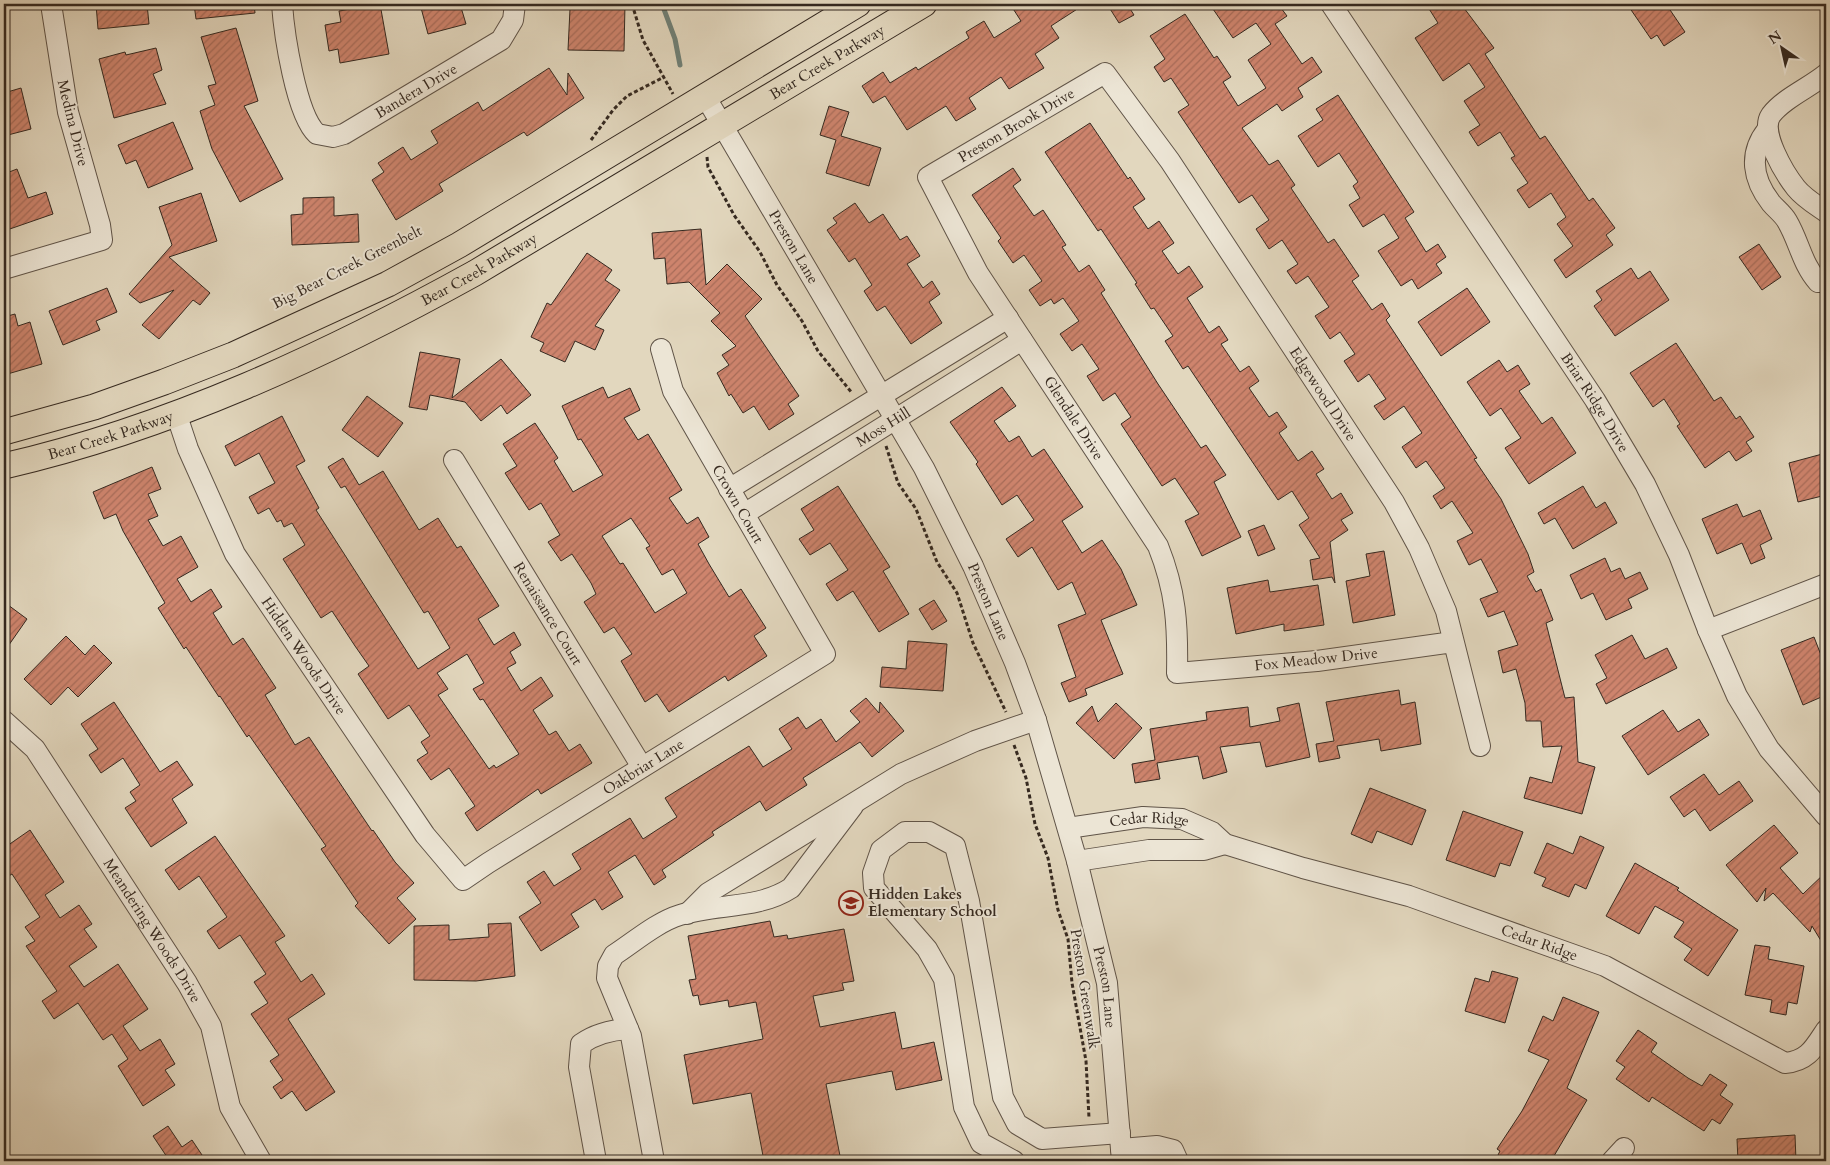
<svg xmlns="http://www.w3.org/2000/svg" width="1830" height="1165" font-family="Cardo,serif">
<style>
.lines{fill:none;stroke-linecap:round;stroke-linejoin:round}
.stream{stroke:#6f8077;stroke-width:5}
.building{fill:url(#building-hatch);stroke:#352920;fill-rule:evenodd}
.minor-casing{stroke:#605448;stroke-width:22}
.major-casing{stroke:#352920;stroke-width:27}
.path{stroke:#352920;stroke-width:3;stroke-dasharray:4 2.5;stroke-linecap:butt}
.minor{stroke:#ece5d5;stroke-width:20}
.major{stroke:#e2d7be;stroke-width:25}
.labels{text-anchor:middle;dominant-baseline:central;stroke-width:4;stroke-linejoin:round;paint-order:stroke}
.street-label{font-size:15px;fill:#352920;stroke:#ece5d5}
.poi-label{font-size:15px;font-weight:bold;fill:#352920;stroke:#ece5d5;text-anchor:start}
</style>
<defs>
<pattern id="building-hatch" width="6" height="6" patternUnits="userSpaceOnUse" patternTransform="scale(1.25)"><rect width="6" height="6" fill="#ce846d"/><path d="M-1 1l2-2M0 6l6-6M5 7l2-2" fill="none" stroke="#a86c59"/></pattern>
</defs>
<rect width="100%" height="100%" fill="#e2d7be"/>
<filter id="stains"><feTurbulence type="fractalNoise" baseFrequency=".004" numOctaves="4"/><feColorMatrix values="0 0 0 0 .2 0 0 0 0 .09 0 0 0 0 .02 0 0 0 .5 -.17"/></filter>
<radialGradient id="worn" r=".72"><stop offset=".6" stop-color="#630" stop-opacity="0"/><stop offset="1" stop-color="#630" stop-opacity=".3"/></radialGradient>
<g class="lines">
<!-- stream -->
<path class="stream" d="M662,4L675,39L680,65"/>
</g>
<!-- building -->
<path class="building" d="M96,4H147L149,24L98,29Z
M194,4H254L255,13L196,19Z
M380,4L389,54L340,63L338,49L329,51L325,25L341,22L339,11Z
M420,4H460L466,24L428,34Z
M582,4H625L624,51L568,50L570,9H582Z
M1010,4H1085L1051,26L1059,38L1035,54L1044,68L1009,89L1001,77L969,98L976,109L956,121L946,106L907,130L885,96L873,103L862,86L883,72L890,83L916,67L918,70L969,38L966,32L984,21L994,38L1021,21Z
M1107,4H1127L1134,15L1119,23Z
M1221,4H1278L1287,16L1275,24L1302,64L1312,57L1322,72L1298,88L1303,97L1282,111L1277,104L1242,128L1269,165L1278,160L1295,185L1291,188L1328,243L1334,239L1359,276L1352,281L1372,310L1382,303L1390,316L1386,320L1477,458L1474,459L1501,499L1528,554L1534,572L1527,576L1536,592L1541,589L1553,620L1546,623L1565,698L1574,697L1578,762L1595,767L1582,814L1524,798L1530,777L1552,783L1562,746L1543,747L1541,721H1526L1525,703L1516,669L1503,673L1498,651L1518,645L1504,611L1488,617L1480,599L1498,592L1481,559L1469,565L1457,541L1473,533L1452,501L1441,509L1433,496L1445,488L1426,461L1416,468L1402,447L1422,433L1404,406L1384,420L1374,406L1386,399L1369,374L1358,382L1344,361L1355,354L1340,332L1330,339L1315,316L1329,307L1308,276L1296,284L1287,271L1298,264L1282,240L1269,249L1256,229L1269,220L1252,195L1239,203L1178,112L1189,105L1171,78L1164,82L1154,67L1165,59L1150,36L1185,14L1214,58L1217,56L1231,77L1223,82L1238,106L1266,88L1248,60L1271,44L1256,23L1233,38L1213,9Z
M1426,4H1461L1494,48L1485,54L1540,139L1545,136L1589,201L1593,198L1615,228L1606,235L1613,245L1566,278L1554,260L1573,246L1557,224L1566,217L1551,193L1529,208L1517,190L1528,183L1511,158L1515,156L1500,132L1478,146L1469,132L1480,125L1464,101L1485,87L1469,63L1443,81L1415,38L1438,23Z
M1627,4H1666L1685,32L1664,46L1657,35L1651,39Z
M236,28L258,101L244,106L283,179L240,202L212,149L200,111L215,105L208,86L216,84L201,37Z
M156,48L162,70L153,74L166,104L114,118L99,59L125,52L126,55Z
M549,68L567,95L568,73L584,98L527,136L524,132L439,184L443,191L396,220L372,180L384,172L378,163L403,147L411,160L438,143L431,131L478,102L483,111Z
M21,88L31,129L4,136V93Z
M1338,95L1414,212L1405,218L1426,252L1438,244L1446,257L1436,264L1442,273L1418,289L1412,279L1401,286L1378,251L1399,238L1384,214L1363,227L1349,205L1360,198L1353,186L1358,182L1339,153L1318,167L1298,136L1323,120L1316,109Z
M829,106L849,112L841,136L881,148L869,186L826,173L836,140L820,135Z
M173,122L193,169L148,188L136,160L126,164L118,145Z
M1090,123L1128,179L1130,177L1145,199L1133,207L1148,229L1159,221L1174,243L1162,251L1178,274L1189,266L1203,287L1187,298L1209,333L1219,326L1228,340L1221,344L1240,372L1249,366L1259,381L1249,388L1269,417L1277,412L1287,427L1279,433L1298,461L1312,451L1324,469L1316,474L1332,499L1341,493L1353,513L1341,520L1348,530L1330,542L1335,583L1332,577L1313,580L1310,560L1320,558L1299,525L1309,518L1292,491L1278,500L1188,366L1183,369L1165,341L1173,336L1154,308L1151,309L1135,284L1137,283L1101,229L1098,231L1045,152Z
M1013,168L1021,180L1013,186L1034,216L1043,210L1066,245L1062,247L1079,272L1089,265L1105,290L1101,293L1158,384L1201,448L1206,445L1226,475L1214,482L1241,537L1202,556L1185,521L1199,514L1175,478L1162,486L1121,424L1131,417L1115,393L1103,401L1087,376L1099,369L1082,344L1072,351L1060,334L1079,321L1063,298L1054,304L1051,299L1040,306L1029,290L1042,281L1024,255L1013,263L998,241L1001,238L972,195Z
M17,169L28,198L46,192L53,214L4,231V174Z
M201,193L217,241L169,257L210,293L200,305L193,300L159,339L142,325L174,290L140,303L129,294L172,245L159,207Z
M334,197V216L358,214L359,242L292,245L291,215L303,214V198Z
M855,203L869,223L883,214L900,240L907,236L920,256L907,264L923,288L932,281L940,294L929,302L942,323L911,344L885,306L877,311L864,291L872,285L855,258L849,262L827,230L837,223L833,218Z
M701,229L706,285L727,264L762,299L745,316L799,396L788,404L794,414L769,430L754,406L743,413L731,394L729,396L717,373L729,365L722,355L736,346L711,321L720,313L689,282L667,284L665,258L654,259L652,233Z
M1759,244L1781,277L1762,290L1739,257Z
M587,253L612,270L605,280L620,290L595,326L604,330L595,350L575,341L565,362L540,351L544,343L531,337L547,303L551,305Z
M1631,268L1638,279L1650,271L1669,300L1615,336L1594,306L1602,300L1596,291Z
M107,288L117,312L96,321L100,330L63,345L49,311Z
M1467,288L1490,322L1441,356L1418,322Z
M15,314L18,326L30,322L42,364L4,375V317Z
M1676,343L1714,401L1721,397L1736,419L1740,416L1754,437L1746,442L1752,451L1736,461L1729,451L1705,468L1677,426L1680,424L1664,399L1653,407L1630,373Z
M420,352L460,359L452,398L501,359L531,395L507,414L501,405L481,421L465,402L430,395L427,410L409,407Z
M1499,360L1507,372L1518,365L1530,384L1519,391L1542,424L1552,417L1576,453L1529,484L1505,448L1521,438L1501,408L1490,416L1467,382Z
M603,387L608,398L630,388L640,410L624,418L638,440L648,434L682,490L669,498L687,524L698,517L709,537L698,544L709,564L729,597L741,589L766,628L754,636L767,656L728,681L725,676L669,712L657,694L645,702L621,661L632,654L614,627L604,633L584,602L596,594L591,583L572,554L561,561L548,542L560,535L541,503L529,510L505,473L517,466L503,444L535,423L558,458L554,461L573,492L603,475L581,439L578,440L562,406ZM631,518L650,546L646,548L662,575L673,569L687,593L655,613L623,563L620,564L602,536Z
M1002,387L1016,406L994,421L1009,442L1019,436L1032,457L1044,449L1083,507L1062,521L1082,553L1102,540L1121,569L1137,605L1101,620L1123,674L1085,689L1087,695L1069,702L1061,683L1076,677L1058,625L1086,614L1072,582L1058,590L1032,547L1018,557L1006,539L1034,520L1017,495L1002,505L976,464L978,462L950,422Z
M367,396L403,423L378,457L342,430Z
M282,416L305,461L296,466L319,508L316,510L418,669L450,648L428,611L424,613L345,486L341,488L328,467L343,458L359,485L383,471L419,530L438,518L457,548L461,546L499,606L478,619L494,645L514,632L521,645L510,652L516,663L507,668L521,691L541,677L553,696L533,710L549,735L556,731L569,751L580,744L592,763L541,794L538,789L477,831L465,813L475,806L449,768L431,780L417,760L428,753L421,742L430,736L409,705L388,719L358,674L369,666L355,646L332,611L321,618L283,559L305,545L292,523L284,527L281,520L277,522L269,508L258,514L249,497L275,483L259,453L235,466L225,446ZM467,654L484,683L473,689L480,700L483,699L519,754L496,768L494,765L489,769L438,695L448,689L437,673Z
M1826,453V495L1798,502L1789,463Z
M152,467L161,489L148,494L158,516L148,520L163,546L181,536L198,567L177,579L191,602L211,589L222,607L213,613L233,645L243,638L276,688L265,695L295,745L309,737L372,831L373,830L395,862L414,883L397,898L416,919L389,944L355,906L358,903L321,849L326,846L249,735L247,737L220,696L219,697L186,647L184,649L158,608L165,603L123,531L116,514L104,519L93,492Z
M838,486L890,567L883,571L909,614L879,632L853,591L837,601L826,584L848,570L830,543L810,555L799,539L814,530L801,509Z
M1583,486L1596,508L1605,502L1617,523L1573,549L1555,518L1544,524L1538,513Z
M1737,504L1743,517L1760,510L1772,539L1760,545L1765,558L1751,564L1742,543L1717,554L1702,519Z
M1264,525L1275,549L1258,556L1248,531Z
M1384,551L1395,615L1353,623L1346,581L1370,576L1366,554Z
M1605,558L1611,572L1620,568L1625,579L1640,572L1648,589L1628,599L1632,608L1606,620L1593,593L1581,599L1570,575Z
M1268,580L1270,592L1318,585L1324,625L1284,631V624L1236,634L1227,588Z
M934,600L947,621L932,630L919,609Z
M4,602L27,619L4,652Z
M1632,635L1645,659L1667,648L1677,668L1606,704L1596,684L1607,678L1595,655Z
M66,636L85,655L94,645L112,663L78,697L68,687L51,705L24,679Z
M1814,637L1826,668V695L1803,705L1781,650Z
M908,641L947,644L943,691L880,687L882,667L906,669Z
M1399,690L1401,705L1415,702L1421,744L1381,751L1379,739L1337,746L1340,758L1319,762L1316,744L1334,741L1326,702Z
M866,698L879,713L880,702L904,731L872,757L860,742L803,778L807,785L766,811L760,801L712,832L714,835L662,870L666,877L654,885L635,855L608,872L623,897L602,910L595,899L571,914L579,927L541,951L519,917L541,903L527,882L544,871L554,886L581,869L572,854L630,818L643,839L677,817L665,798L749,746L763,767L792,749L779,729L798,717L806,729L821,719L836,742L860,722L850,711Z
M114,702L160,772L177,761L193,785L172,799L187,823L151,847L125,808L136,801L130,792L140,785L123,758L101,773L89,755L98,749L81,724Z
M1116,703L1142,728L1114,759L1076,723L1092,706L1098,722Z
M1299,703L1310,757L1266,767L1260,742L1220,747L1227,772L1203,779L1198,756L1157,763L1160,779L1135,783L1132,764L1155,760L1150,729L1207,720L1206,712L1248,707L1250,727L1280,721L1277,708Z
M1663,710L1678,732L1699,719L1709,735L1648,775L1622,736Z
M1704,774L1719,795L1739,781L1753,801L1710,831L1695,809L1684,817L1670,797Z
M1370,788L1426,810L1412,845L1377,831L1372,843L1351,834Z
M1463,811L1523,832L1510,866L1500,863L1495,877L1446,860Z
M1774,825L1798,853L1780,868L1803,894L1826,872V949L1812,926L1810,932L1773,893L1764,901L1766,888L1757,902L1726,865Z
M30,830L64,882L45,895L60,918L79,905L92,924L84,929L97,947L69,966L84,987L118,964L148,1009L123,1026L140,1051L160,1039L175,1064L165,1070L175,1085L143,1106L118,1066L128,1059L112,1034L103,1040L78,1003L54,1019L42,1001L57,991L26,946L35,941L25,927L40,917L12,874L4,879V848Z
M215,836L285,936L275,942L301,982L312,974L325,994L288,1019L335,1092L306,1111L292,1091L281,1099L273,1087L283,1080L270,1061L279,1055L251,1014L268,1003L254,982L266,974L240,935L219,949L207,931L227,917L199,876L179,890L165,870Z
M1580,836L1604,847L1586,889L1575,884L1569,897L1542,886L1546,878L1534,873L1547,843L1573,854Z
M1635,863L1679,888L1677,890L1738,930L1708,976L1684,960L1692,949L1674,937L1684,922L1655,906L1639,934L1606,916Z
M770,921L774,937L787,935L788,939L844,929L854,981L842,983L844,990L813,996L820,1027L895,1012L902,1049L934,1042L942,1080L896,1090L892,1071L826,1084L841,1161H764L751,1093L693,1104L684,1055L763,1039L756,1002L729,1007L728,1000L700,1005L698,995L693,996L689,980L696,979L688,936Z
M511,923L515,976L476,981L414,980V926L449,925V940L489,937L488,924Z
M1755,945L1770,947L1768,959L1804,966L1797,1004L1788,1002L1786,1015L1770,1012L1772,1000L1745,995Z
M1492,971L1518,978L1505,1023L1465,1011L1475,978L1489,982Z
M1563,997L1599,1012L1567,1088L1587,1100L1551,1161H1495L1500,1151L1497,1149L1522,1111L1549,1060L1528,1051L1543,1016L1553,1021Z
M1638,1030L1657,1043L1651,1052L1688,1078L1702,1086L1710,1074L1727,1085L1720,1095L1733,1104L1720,1124L1712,1119L1704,1131L1652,1097L1649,1102L1616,1079L1625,1067L1616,1061Z
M168,1126L182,1147L192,1140L206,1161H161L167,1157L153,1136Z
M1795,1135L1796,1161H1738L1737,1139Z"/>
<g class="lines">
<defs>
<g id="minor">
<path id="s1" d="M282,4C284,33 296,115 317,134L333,137L344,134L501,40L513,20L515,4"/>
<path id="s2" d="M1331,4L1595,400L1645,484L1679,555L1708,630L1737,696L1769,749L1826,816"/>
<path d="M1826,74C1809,88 1784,98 1771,115C1759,132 1785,174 1796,188C1804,198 1816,205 1826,212"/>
<path id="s3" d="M705,96L924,468L973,566L1015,663L1036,720L1077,861L1107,983L1122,1161"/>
<path d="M1767,130C1748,154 1753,180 1771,203C1776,209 1783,214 1787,221C1799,241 1802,264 1818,282H1826"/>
<path d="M4,269L102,240L100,225L68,112L51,4"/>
<path id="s4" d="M176,413L188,449L235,554L425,835L463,880L488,863L825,654L673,391L661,349"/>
<path id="s5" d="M454,460L642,767"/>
<path d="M729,489L1008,318"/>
<path id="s6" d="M744,514L1022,340"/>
<path d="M1708,630L1826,584"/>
<path id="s7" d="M1453,642L1317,661L1177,673C1178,625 1176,591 1158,546L978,273L928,177L1105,73L1170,161L1394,502L1419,548L1446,611L1480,746"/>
<path id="s8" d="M4,721L35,749L187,983L211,1026L230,1107L261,1161"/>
<path id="s9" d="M1068,828L1143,817L1182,819L1212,832L1225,844L1303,868L1409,896L1605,966L1785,1063C1808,1061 1814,1048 1826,1030"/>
<path d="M1077,861L1149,850H1204L1225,844"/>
<path d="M687,914L708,893L901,774L975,741L1036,720"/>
<path d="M1121,1149L1157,1146L1173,1150L1178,1161"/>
<path d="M596,1161L579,1067L581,1044C595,1034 611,1030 628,1029"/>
<path d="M654,1161L631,1036L607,978L608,966L614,955C634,942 657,922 680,915C717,903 757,910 791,888L853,806"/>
<path d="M1014,1161L981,1143L964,1107L944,979L927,949L874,888L873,873L881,850L905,832H929L955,846L969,901L1003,1097L1017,1124L1042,1139L1120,1133"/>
<path d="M1612,1161L1624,1148"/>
</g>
<g id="major">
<path d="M4,432L94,407L164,382L233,355L388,284L459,245L858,4"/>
<path id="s10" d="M4,466C169,428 327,355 475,273L924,4"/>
</g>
</defs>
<!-- minor casing -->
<use href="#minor" class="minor-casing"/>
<!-- major casing -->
<use href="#major" class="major-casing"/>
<!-- path -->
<path class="path" d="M632,4L643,40L673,94
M591,140L613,110L627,96L664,77
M707,157L708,167L734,215L760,252L777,285L802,321L818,351L852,393
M886,446L898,483L916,509L937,562L957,593L973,643L1006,712
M1014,745L1026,778L1035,824L1048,858L1058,910L1068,939L1072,983L1086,1061L1089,1118"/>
<!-- minor -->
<use href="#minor" class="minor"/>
<!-- major -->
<use href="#major" class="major"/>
</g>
<!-- icons -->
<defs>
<symbol id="school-ring" viewBox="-11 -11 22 22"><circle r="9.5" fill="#ece5d5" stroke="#8f2418" stroke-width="1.5"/><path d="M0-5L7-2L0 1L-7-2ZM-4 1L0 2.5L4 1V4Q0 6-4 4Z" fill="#8f2418"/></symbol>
</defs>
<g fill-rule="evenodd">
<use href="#school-ring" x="837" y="889" width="28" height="28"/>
</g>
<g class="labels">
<!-- street labels -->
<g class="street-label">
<text stroke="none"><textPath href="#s10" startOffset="921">Bear Creek Parkway</textPath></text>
<text stroke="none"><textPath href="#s1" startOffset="248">Bandera Drive</textPath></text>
<text transform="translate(73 123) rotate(76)">Medina Drive</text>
<text stroke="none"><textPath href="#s7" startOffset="945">Preston Brook Drive</textPath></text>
<text stroke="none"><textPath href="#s3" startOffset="175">Preston Lane</textPath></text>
<text transform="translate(347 267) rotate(-27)">Big Bear Creek Greenbelt</text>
<text stroke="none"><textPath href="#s10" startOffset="516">Bear Creek Parkway</textPath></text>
<text stroke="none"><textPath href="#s7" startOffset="1436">Edgewood Drive</textPath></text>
<text stroke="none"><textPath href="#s2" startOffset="478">Briar Ridge Drive</textPath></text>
<text transform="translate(1074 418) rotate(57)">Glendale Drive</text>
<text stroke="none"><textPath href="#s6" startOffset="164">Moss Hill</textPath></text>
<text stroke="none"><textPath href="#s10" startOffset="111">Bear Creek Parkway</textPath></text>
<text transform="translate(738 504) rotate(60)">Crown Court</text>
<text stroke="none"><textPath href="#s3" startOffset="580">Preston Lane</textPath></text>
<text stroke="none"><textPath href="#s5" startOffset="180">Renaissance Court</textPath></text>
<text stroke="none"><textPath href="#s4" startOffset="276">Hidden Woods Drive</textPath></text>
<text transform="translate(1316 659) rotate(-6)">Fox Meadow Drive</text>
<text stroke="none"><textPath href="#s4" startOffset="764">Oakbriar Lane</textPath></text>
<text stroke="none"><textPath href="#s9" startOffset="82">Cedar Ridge</textPath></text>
<text stroke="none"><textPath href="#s8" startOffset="258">Meandering Woods Drive</textPath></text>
<text stroke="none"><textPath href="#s9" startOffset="495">Cedar Ridge</textPath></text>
<text stroke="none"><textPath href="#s3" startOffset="984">Preston Lane</textPath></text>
<text transform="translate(1085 989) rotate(81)">Preston Greenwalk</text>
</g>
<!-- poi labels -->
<g class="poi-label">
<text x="868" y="894">Hidden Lakes<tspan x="868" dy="17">Elementary School</tspan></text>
</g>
</g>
<!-- margin -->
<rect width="1830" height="1165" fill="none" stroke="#e2d7be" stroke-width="20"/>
<rect x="5" y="5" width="1820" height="1155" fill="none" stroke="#352920" stroke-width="2.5"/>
<rect x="10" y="10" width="1810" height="1145" fill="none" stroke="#352920"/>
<!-- north arrow -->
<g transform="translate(1782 48) rotate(326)" stroke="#ece5d5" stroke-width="4" paint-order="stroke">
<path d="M0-4L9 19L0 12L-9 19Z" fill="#352920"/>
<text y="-8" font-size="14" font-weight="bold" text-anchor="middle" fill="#352920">N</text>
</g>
<rect width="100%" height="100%" filter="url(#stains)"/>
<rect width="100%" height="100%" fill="url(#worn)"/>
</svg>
